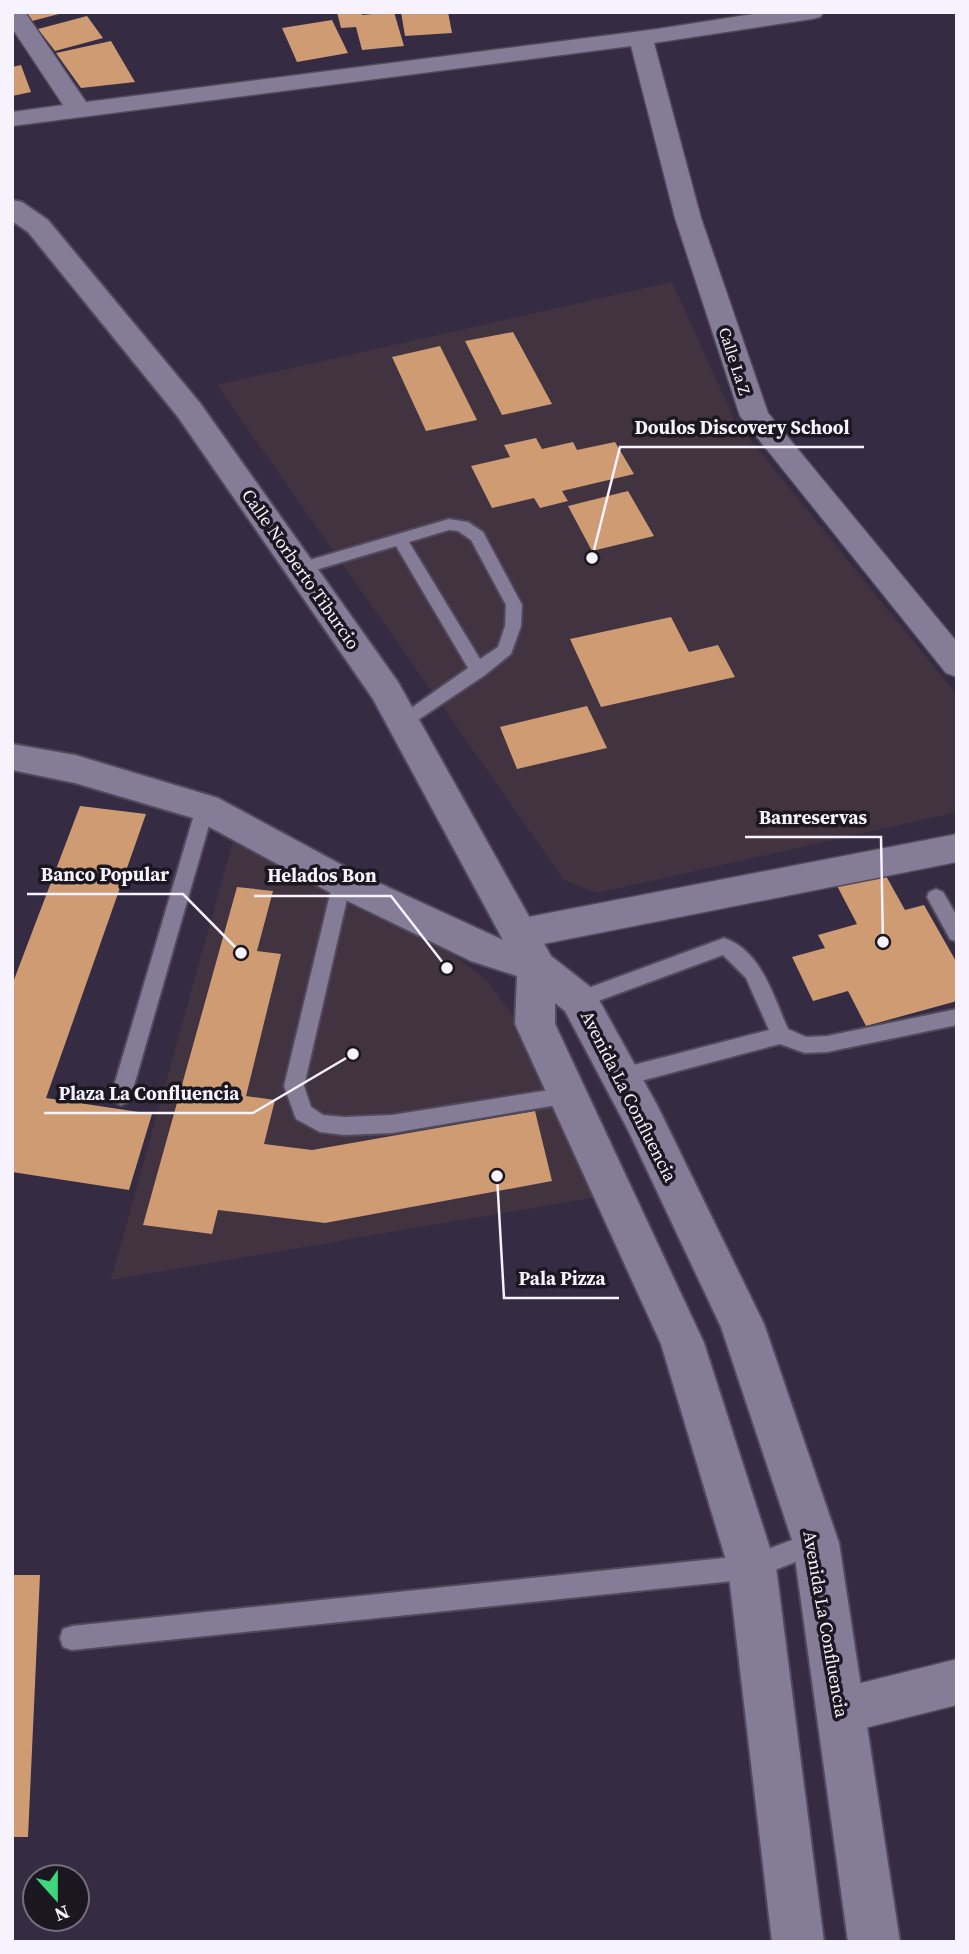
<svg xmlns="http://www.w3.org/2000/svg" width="969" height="1954" font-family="'Source Serif 4',serif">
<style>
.commercial{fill:#423340}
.education{fill:#423341}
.building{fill:#ce9b72}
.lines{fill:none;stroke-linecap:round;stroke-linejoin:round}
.service-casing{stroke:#51495c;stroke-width:4}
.minor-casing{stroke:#51495c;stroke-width:3}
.tertiary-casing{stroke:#51495c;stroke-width:4}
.service{fill:#857c97;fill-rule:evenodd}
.minor{fill:#857c97;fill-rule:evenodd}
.tertiary{fill:#857c97;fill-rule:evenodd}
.labels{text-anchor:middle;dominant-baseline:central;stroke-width:7;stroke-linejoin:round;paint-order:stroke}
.far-street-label{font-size:16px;fill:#f6f2fe;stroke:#1b1721}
.street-label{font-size:18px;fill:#f6f2fe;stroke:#1b1721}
.leader{fill:none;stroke:#f6f2fe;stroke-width:2.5}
.callout-dot{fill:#f6f2fe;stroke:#1b1721;stroke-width:2.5}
.callout-label{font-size:19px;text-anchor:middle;font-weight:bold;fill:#f6f2fe;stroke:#1b1721;stroke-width:7;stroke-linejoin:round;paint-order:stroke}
</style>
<rect width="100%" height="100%" fill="#352c43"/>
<!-- commercial -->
<path class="commercial" d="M234,838L368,906L444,948L487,980L520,1026L597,1197L111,1280Z"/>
<!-- education -->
<path class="education" d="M672,282L735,421L957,695V812L597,893L564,880L217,385Z"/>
<!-- building -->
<path class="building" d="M26,12H63V13L32,21Z
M337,12H361L362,15L394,12L404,46L362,50L356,27L341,28Z
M401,12H448L452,33L405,36Z
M87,16L103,38L55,51L38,29Z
M332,20L348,53L297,62L282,28Z
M111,41L135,82L81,88L56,53Z
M21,65L31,92L12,96V67Z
M513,332L552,404L502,415L465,341Z
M440,346L477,420L426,431L392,357Z
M536,438L542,449L573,442L577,450L615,442L634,474L562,491L568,501L540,508L534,498L492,508L471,466L510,457L504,445Z
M628,491L654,536L592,551L568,506Z
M671,617L689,652L718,645L735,677L601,707L570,639Z
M587,706L607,748L517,769L500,727Z
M80,806L146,814L46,1098L152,1114L129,1190L12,1172V985Z
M881,867L905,910L924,905L957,963V1001L866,1026L848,991L813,1001L792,957L825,948L818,935L857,924L834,880Z
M237,887L273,891L257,951L281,954L246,1096L275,1100L264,1144L312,1150L535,1111L552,1181L325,1223L218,1210L212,1234L143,1225Z
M12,1575H40L28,1837H12Z"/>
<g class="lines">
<defs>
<path id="service" d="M449,519L468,522L483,532L522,605L521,626L511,654L485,675L403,730L397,728L394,723L397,718L468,668L396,546L302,574L294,568L296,564ZM449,530L458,531L471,540L506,605L505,626L498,647L480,659L409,542Z
M205,801L211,803L214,808L131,1096L128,1102L121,1105L114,1102L111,1096L196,808L199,803Z
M342,875L349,877L351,882L304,1086L311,1107L323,1115L344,1117L392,1115L568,1087L575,1090L578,1096L575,1102L392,1133L344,1135L320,1132L296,1119L284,1086L333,882L335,877Z
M936,889L943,892L957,916V942L950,939L927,897L929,892Z
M724,938C762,951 773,996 788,1029L806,1037L827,1036L957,1009V1025L827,1052L805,1053L780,1044L622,1086L615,1083L612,1077L615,1071L622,1068L769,1030L746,978L723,955L579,1008L572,1006L569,1000L572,994Z
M816,1531L824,1535L828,1543L824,1551L752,1579L72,1650L63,1647L60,1638L63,1629L72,1626L752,1555Z"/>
<path id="minor" d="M12,12H25L86,102L657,29L765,12H824L820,17L812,19L654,43L701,218L768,413L957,642V677L946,673L740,416L675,218L631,46L12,126V112L63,105L12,28Z
M957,834V862L518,949L505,944L500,934L505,924L518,919Z
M957,1659V1705L841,1734L824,1728L818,1711L824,1694L841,1688Z"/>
<path id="tertiary" d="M12,200L22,202L48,220L200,403L398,682L551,956L593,989L657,1105L764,1324L839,1543L900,1942H848L793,1543L721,1327L628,1130L565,1011L555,1003V1024L704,1343L776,1567L824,1942H772L728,1567L661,1344L515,1024L517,976L471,961L329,892L193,818L75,783L12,770V744L75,755L218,798L355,872L503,940L373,699L178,417L28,232L12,221Z"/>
</defs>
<!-- service casing -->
<use href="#service" class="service-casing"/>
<!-- minor casing -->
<use href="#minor" class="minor-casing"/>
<!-- tertiary casing -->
<use href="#tertiary" class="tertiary-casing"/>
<!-- service -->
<use href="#service" class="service"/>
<!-- minor -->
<use href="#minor" class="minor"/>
<!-- tertiary -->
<use href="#tertiary" class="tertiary"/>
</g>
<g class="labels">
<!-- far-street labels -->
<g class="far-street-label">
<text transform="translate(735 361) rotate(72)">Calle La Z</text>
</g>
<!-- street labels -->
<g class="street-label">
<text transform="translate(301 569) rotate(55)">Calle Norberto Tiburcio</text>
<text transform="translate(629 1096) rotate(63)">Avenida La Confluencia</text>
<text transform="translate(826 1624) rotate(80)">Avenida La Confluencia</text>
</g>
</g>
<!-- callouts -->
<path class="leader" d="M592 558L620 447H864M883 942L881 837H745M241 953L183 894H27M447 968L391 896H254M353 1054L253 1113H44M497 1176L504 1298H619"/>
<g class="callout-dot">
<circle cx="592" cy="558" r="7"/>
<circle cx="883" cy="942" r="7"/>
<circle cx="241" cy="953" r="7"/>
<circle cx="447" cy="968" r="7"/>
<circle cx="353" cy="1054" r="7"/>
<circle cx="497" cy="1176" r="7"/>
</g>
<g class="callout-label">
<text x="742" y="434">Doulos Discovery School</text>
<text x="813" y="824">Banreservas</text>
<text x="105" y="881">Banco Popular</text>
<text x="322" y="882">Helados Bon</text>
<text x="149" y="1100">Plaza La Confluencia</text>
<text x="562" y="1285">Pala Pizza</text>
</g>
<!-- border -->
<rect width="969" height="1954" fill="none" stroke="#f6f2fe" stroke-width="28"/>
<!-- north arrow -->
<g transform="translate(56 1898) rotate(159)"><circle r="33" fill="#1b1721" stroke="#736f79" stroke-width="2"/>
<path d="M0-5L12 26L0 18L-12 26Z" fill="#3ed77d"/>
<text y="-10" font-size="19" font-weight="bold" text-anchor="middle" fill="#f6f2fe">N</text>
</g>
</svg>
